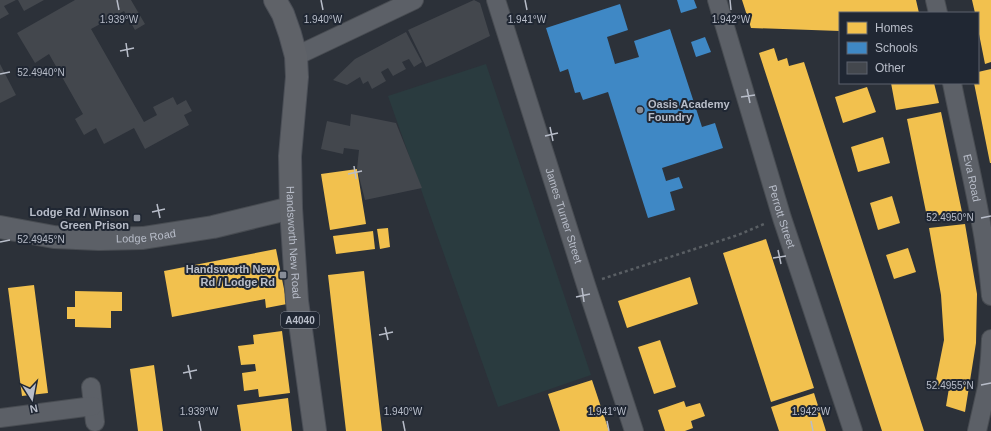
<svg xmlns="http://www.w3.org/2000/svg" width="991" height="431" font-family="Helvetica,sans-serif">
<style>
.green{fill:#2a3b3f}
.homes{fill:#f2c14e}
.schools{fill:#3f88c5}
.building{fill:#43474d}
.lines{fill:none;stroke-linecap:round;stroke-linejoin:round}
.minor-casing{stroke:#484c52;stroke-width:20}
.tertiary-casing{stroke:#484c52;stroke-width:24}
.primary-casing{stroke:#4a4e56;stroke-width:24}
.path{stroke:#5a5f64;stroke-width:2.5;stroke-dasharray:3 3;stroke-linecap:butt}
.minor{stroke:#5c6067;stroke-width:18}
.tertiary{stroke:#5c6067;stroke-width:22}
.primary{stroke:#5f6268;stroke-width:22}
.ticks{fill:none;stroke:#b8bdc9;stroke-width:1.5}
.poi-dot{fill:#878c97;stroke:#202733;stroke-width:1.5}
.labels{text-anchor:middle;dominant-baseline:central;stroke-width:4;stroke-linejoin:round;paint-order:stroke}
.shield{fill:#202733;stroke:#8a909c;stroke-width:1}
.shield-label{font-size:10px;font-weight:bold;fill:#b8bdc9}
.poi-label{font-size:11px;font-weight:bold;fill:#b8bdc9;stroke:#202733;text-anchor:end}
.street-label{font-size:11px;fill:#b8bdc9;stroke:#202733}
.ticks-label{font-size:10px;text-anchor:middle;fill:#b8bdc9;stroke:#202733;stroke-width:4;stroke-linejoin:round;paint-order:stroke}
</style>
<rect width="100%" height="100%" fill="#2c3139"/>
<!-- green -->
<path class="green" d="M486,64L591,375L498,407L388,96Z"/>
<!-- homes -->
<path class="homes" d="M742,0H916L919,13H840V31L751,28Z
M972,0H991V62L985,64L978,29V13H975Z
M774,48L778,61L787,58L789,66L804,62L924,431H882L759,53Z
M991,69V163H990L974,83H978V72Z
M891,83H934L939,103L896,110Z
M867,87L876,112L843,123L835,97Z
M941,112L962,212L927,217L907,119Z
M883,137L890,163L858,172L851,147Z
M357,169L366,224L330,230L321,174Z
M892,196L900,223L878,230L870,203Z
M965,224L977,294L976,343L965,412L946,406L949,388L935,385L944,340L941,295L929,228Z
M388,228L390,247L380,249L377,229Z
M373,231L375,249L336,254L333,236Z
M766,239L814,388L771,402L723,253Z
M908,248L916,272L894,279L886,255Z
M276,249L287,304L266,308L265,299L172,317L164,271Z
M364,271L382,431H346L328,275Z
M690,277L698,304L627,328L618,301Z
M34,285L48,393L22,396L8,288Z
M75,291L122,292V311H111V328L75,327V319H67V307H75Z
M282,331L290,393L259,397L258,389L244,391L242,373L256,371L255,364L241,365L238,346L254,344L253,335Z
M660,340L676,387L654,394L638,347Z
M154,365L163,431H138L130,369Z
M592,380L609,431H560L548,394Z
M814,393L826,431H779L771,407Z
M288,398L292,431H241L237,405Z
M684,401L686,407L700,403L705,416L691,421L693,428L685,431H665L658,410Z"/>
<!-- schools -->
<path class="schools" d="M677,0H694L697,8L681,13Z
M620,4L628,30L607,37L615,64L639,57L634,41L670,29L702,127L715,123L723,148L662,168L666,181L679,177L683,188L670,192L675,210L648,218L608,92L583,100L580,92L575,93L568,69L560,72L546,28Z
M705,37L711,52L696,57L691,42Z"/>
<!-- building -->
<path class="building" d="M0,0H16L4,6L9,14L0,19Z
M18,0H44L24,11Z
M75,0H131L145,24L135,30L124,11L91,29L144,122L157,115L153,107L173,97L177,105L186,100L192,111L184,115L189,125L145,149L134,128L104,144L96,128L84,135L75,119L83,114L49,54L35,63L17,33Z
M474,0L480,3L490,36L426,67L408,30Z
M406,32L422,62L414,67L409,59L402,62L406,69L393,76L388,68L381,72L386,81L372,89L368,81L363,84L360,77L347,85L333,80L355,59Z
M0,64L16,95L0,103Z
M351,114L396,123L422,188L365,200L357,169L359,150L344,148L343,154L321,149L327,121L350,126Z"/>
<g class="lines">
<defs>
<g id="minor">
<path id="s1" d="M496,0L586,285L634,431"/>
<path id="s2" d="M717,0L782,218L853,431"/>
<path d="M935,0L938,13"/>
<path d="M296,56L414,0"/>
<path id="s3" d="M952,83C966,154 985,224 991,296"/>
<path d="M91,387L95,422"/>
<path d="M0,418L93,406"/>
<path d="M977,431L987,387L990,358L991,339"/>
</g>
<g id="tertiary">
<path id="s4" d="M0,227L54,237L99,239L143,238L213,227L291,208"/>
</g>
<g id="primary">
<path id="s5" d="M275,0L283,14L290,34L296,56L297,77L290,156L291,208L297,301L315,431"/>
</g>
</defs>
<!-- minor casing -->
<use href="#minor" class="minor-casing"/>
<!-- tertiary casing -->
<use href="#tertiary" class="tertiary-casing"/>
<!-- primary casing -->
<use href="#primary" class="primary-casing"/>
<!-- path -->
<path class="path" d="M602,279L738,235L764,224"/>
<!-- minor -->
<use href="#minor" class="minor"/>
<!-- tertiary -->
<use href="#tertiary" class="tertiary"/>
<!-- primary -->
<use href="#primary" class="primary"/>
</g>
<!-- ticks -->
<path class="ticks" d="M117,0L119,10M321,0L323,10M525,0L527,10M730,0L731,10M126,43L128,57M120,51L134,48M0,74L10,72M747,89L750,103M741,97L755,95M550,127L553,141M545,136L558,133M354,166L356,179M348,174L362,171M157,204L160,218M152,212L165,209M981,218L991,216M0,242L10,240M778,250L781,264M773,258L786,256M582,288L584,302M576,297L590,294M385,327L388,340M379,335L393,332M188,365L191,379M183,373L197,370M981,385L991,383M199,421L201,431M403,421L405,431M607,421L609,431M811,421L813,431"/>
<!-- markers -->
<g class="poi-dot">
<circle cx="640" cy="110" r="4"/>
<rect x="133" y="214" width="8" height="8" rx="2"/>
<rect x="279" y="271" width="8" height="8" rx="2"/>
</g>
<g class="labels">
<!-- shield labels -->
<rect class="shield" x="281" y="312" width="38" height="16" rx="3"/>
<g class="shield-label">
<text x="300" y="320">A4040</text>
</g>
<!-- poi labels -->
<g class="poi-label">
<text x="648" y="104" text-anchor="start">Oasis Academy<tspan x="648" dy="13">Foundry</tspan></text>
<text x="129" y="212">Lodge Rd / Winson<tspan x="129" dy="13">Green Prison</tspan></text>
<text x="275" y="269">Handsworth New<tspan x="275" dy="13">Rd / Lodge Rd</tspan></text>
</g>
<!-- street labels -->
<g class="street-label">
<text stroke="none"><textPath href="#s3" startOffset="97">Eva Road</textPath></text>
<text stroke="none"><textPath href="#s1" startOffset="226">James Turner Street</textPath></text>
<text stroke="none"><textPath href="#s2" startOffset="226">Perrott Street</textPath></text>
<text stroke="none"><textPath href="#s4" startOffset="147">Lodge Road</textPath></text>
<text stroke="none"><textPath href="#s5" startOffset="247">Handsworth New Road</textPath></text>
</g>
</g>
<g class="ticks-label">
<text x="119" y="23">1.939°W</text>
<text x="323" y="23">1.940°W</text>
<text x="527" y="23">1.941°W</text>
<text x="731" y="23">1.942°W</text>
<text x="41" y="76">52.4940°N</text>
<text x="950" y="221">52.4950°N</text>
<text x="41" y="243">52.4945°N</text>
<text x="950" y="389">52.4955°N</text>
<text x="199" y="415">1.939°W</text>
<text x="403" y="415">1.940°W</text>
<text x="607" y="415">1.941°W</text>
<text x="811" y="415">1.942°W</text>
</g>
<!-- legend -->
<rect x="839" y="12" width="140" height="72" fill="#202733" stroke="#5d636f"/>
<rect x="847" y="22" width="20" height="12" fill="#f2c14e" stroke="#5d636f"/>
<text x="875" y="32" font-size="12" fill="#b8bdc9">Homes</text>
<rect x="847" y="42" width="20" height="12" fill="#3f88c5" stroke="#5d636f"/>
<text x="875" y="52" font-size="12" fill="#b8bdc9">Schools</text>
<rect x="847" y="62" width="20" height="12" fill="#43474d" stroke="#5d636f"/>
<text x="875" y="72" font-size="12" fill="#b8bdc9">Other</text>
<!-- north arrow -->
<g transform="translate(32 399) rotate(169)" stroke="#202733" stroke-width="3" paint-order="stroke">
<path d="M0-3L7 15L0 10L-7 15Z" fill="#b8bdc9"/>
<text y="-6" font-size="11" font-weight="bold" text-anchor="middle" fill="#b8bdc9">N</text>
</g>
</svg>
